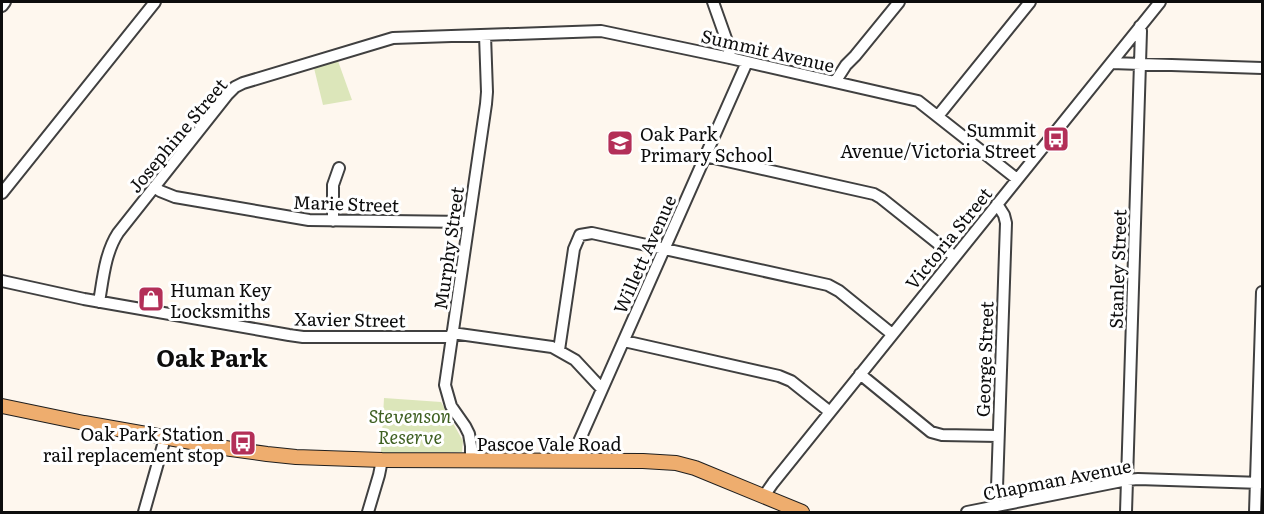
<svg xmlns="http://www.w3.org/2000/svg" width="1264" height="514" font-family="Literata,serif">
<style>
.green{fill:#dce6ba}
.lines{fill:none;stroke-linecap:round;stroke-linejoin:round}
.minor-casing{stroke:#404040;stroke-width:14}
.major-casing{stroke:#1e1e1e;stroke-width:16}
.minor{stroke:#fff;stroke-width:10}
.major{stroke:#eead6e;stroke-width:14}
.labels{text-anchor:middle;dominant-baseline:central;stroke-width:6;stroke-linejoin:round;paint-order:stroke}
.street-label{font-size:18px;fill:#0d0d0d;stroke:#fff}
.poi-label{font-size:18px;fill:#0d0d0d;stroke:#fff;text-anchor:end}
.park-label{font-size:18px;font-style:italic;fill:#3f6022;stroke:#fff}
.district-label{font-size:24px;font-weight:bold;fill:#0d0d0d;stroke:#fff}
</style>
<rect width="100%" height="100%" fill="#fef7ee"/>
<!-- green -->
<path class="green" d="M338,61L352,100L323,105L314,68Z
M384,398L441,402L463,441L462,452L381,453Z"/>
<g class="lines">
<defs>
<path id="minor" d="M713,2L729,47L730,58
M2,6L5,2
M1111,63L1262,68
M835,82L846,65L855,56L899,2
M938,116L1030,2
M705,156L874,194L881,198L955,257
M154,187L160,191L175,197L309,220L468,222
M2,193L155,2
M333,221V185L339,168
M2,281L84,299L289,335L303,337H452
M99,302C103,279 105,253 118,233L228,94L235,87L243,83L393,38L601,31L730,58L918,101L1017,179
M452,333L552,347L575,360L602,389
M624,341L779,376L791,381L830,412
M559,350L574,249L580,235L592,233L828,285L839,291L892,334
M860,374L931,432L942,435L998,436
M471,461V446L469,434L465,426L451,406L445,385L486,104L487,92L485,35
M575,461L577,446L747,62
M764,496L773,483L1160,2
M995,507L994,497L997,488L1006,223L1004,215L997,204
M144,512L165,438
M368,512L379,475L382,460
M967,512L1127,480L1138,479L1262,483
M1126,512L1141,31L1140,26
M1255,512L1262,292"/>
<path id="major" d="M2,406L84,423L231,449L267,454L296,457L382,460L643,461L676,463L695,468L802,512"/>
</defs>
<!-- minor casing -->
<use href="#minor" class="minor-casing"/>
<!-- major casing -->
<use href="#major" class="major-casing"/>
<!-- minor -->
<use href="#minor" class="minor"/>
<!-- major -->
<use href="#major" class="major"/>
</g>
<!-- icons -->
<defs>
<symbol id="bus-square" viewBox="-11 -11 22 22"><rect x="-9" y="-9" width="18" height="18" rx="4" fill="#b32f58" stroke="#fff"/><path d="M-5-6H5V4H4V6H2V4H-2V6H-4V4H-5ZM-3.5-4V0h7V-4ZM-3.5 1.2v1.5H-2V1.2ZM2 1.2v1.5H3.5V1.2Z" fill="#fff"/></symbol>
<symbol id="school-square" viewBox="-11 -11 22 22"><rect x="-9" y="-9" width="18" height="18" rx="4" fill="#b32f58" stroke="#fff"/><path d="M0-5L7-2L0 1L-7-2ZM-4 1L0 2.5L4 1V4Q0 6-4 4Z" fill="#fff"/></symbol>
<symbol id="shop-square" viewBox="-11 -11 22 22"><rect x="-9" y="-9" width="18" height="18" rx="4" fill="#b32f58" stroke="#fff"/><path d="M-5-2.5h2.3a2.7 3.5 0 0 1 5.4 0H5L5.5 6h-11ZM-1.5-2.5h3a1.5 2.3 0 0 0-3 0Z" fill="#fff"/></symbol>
</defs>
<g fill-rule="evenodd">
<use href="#bus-square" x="1041" y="124" width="30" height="30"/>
<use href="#school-square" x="605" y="128" width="30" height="30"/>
<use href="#shop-square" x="136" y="284" width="30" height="30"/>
<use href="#bus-square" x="228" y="428" width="30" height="30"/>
</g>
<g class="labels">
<!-- street labels -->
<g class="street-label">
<text transform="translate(768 50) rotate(13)">Summit Avenue</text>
<text transform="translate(177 135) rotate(-50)">Josephine Street</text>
<text transform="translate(346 203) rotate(2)">Marie Street</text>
<text transform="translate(948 238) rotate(-51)">Victoria Street</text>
<text transform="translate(448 248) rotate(-82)">Murphy Street</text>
<text transform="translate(644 254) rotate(-66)">Willett Avenue</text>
<text transform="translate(1117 269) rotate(-88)">Stanley Street</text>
<text transform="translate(350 319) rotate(1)">Xavier Street</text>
<text transform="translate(984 359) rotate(-88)">George Street</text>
<text x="549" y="443">Pascoe Vale Road</text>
<text transform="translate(1057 479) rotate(-11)">Chapman Avenue</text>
</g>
<!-- poi labels -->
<g class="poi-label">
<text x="1036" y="129">Summit<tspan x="1036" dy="21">Avenue/Victoria Street</tspan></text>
<text x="640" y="133" text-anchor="start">Oak Park<tspan x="640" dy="21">Primary School</tspan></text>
<text x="170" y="289" text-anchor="start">Human Key<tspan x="170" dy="21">Locksmiths</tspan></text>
<text x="224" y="433">Oak Park Station<tspan x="224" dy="21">rail replacement stop</tspan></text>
</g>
<!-- park labels -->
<g class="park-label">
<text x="410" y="415">Stevenson<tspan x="410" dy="21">Reserve</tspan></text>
</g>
<!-- district labels -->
<g class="district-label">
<text x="212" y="356">Oak Park</text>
</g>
</g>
<!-- border -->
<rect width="1264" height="514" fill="none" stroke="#0d0d0d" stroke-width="6"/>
</svg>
